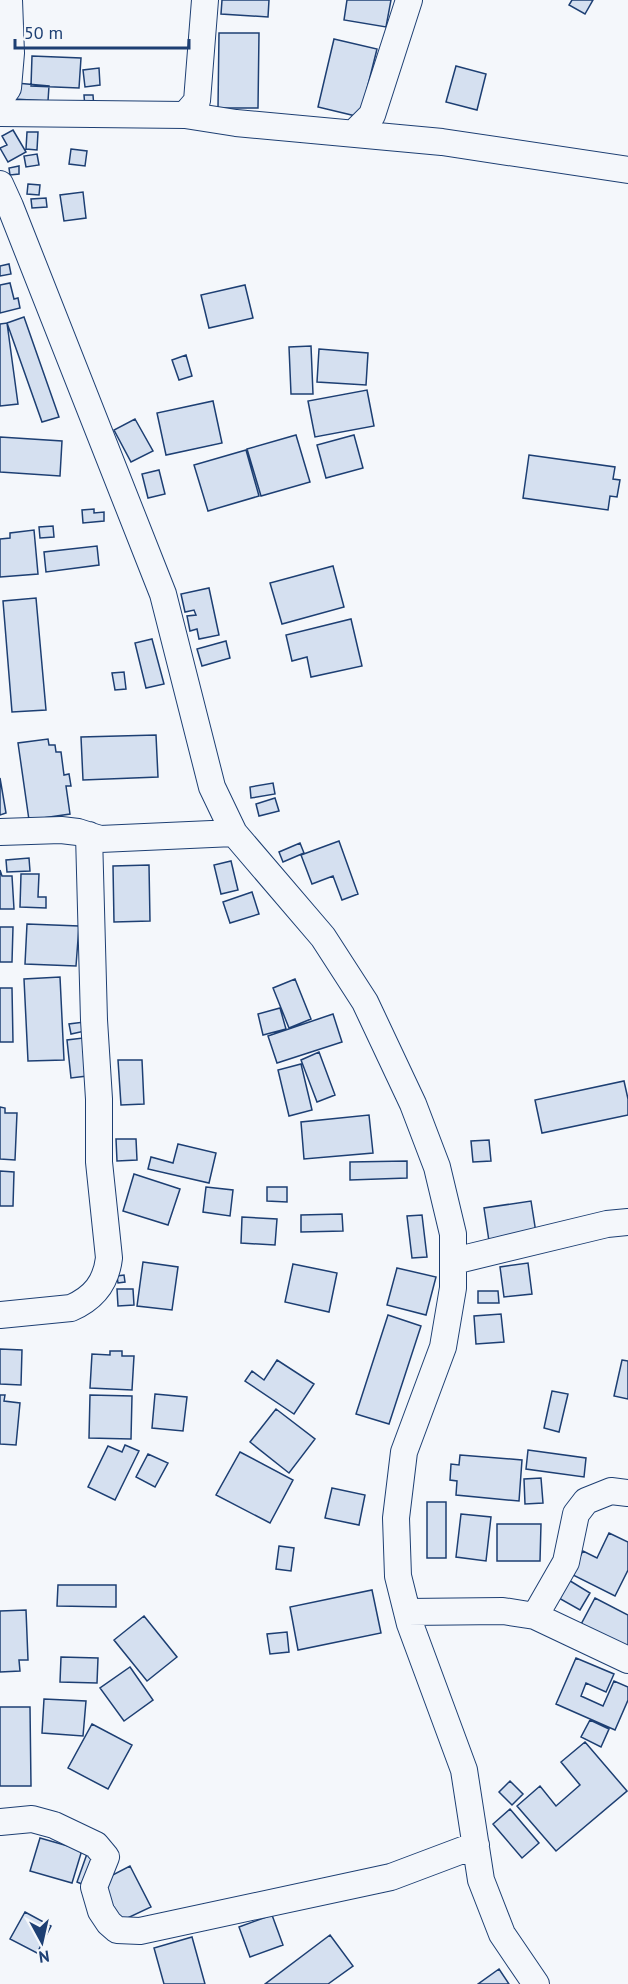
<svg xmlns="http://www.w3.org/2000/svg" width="628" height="1984" font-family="'PT Sans',sans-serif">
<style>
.building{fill:#d5e0f0;stroke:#1d3f73;stroke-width:1.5}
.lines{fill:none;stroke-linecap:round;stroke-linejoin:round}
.minor-casing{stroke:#1d3f73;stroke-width:28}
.minor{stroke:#f4f7fb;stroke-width:26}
</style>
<rect width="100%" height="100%" fill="#f4f7fb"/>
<!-- building -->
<path class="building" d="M222,0H269L268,17L221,14Z
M347,0H391L386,27L344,20Z
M572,0H593L585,14L569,5Z
M219,33H259L258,108H218Z
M334,39L377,49L360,117L318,107Z
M32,56L81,58L79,88L31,86Z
M456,66L486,74L477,110L446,102Z
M99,68L100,85L85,87L83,70Z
M16,83L49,86L48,101L14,99Z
M84,95H93L94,108H85Z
M13,130L26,152L8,162L0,148L7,145L2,136Z
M27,132H38L37,150L26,149Z
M71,149L87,151L85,166L69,164Z
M37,154L39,165L26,167L24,156Z
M19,166V174L10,175L9,168Z
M28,184L40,185L39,195L27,194Z
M83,192L86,218L64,221L60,195Z
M46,198L47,207L32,208L31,199Z
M9,264L11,274L0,276V266Z
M10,283L14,299L18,298L20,308L0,313V285Z
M245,285L253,318L209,328L201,295Z
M24,317L59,417L42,422L7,323Z
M7,323L18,404L0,406V324Z
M311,346L313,394H291L289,347Z
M319,349L368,353L366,385L317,382Z
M186,355L192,376L179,380L172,360Z
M367,390L374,426L315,437L308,401Z
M213,401L222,443L166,455L157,413Z
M135,419L153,451L131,462L114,430Z
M296,435L310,482L261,496L247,449Z
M354,435L363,468L326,478L317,445Z
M0,437L62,441L60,476L0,472Z
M246,450L259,496L208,511L194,465Z
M529,455L615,467L613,479L620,480L617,497L610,496L608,510L523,498Z
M159,470L165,494L148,498L142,474Z
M94,509V513L104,512V521L83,523L82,510Z
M53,526L54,537L40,538L39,527Z
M34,530L38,574L0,577V539L10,538V533Z
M97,546L99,565L46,572L44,552Z
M333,566L344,607L282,624L270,583Z
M209,588L219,635L199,639L197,629L190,631L187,616L196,615L194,610L185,612L181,594Z
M36,598L46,710L12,712L3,601Z
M351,619L362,666L311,677L307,657L292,661L286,635Z
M152,639L164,684L146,688L135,643Z
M226,641L230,658L202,666L197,649Z
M124,672L126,689L115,690L112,673Z
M156,735L158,777L83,780L81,737Z
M48,739L49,745H55L56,752H61L64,775L69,774L71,786H66L70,814L29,820L18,743Z
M0,778L6,813L0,815Z
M273,783L275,794L251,798L250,787Z
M275,798L279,811L259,816L256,804Z
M339,841L358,894L342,900L333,876L312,884L301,855Z
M300,843L304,853L283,862L279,852Z
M29,858L30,871L7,872L6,860Z
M231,861L238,890L221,894L214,865Z
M149,865L150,921L114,922L113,866Z
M0,870L2,876H12L14,909H0Z
M21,874H39L38,897H46V908L20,907Z
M252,892L259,914L230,923L223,902Z
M27,924L79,926L76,966L25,964Z
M0,927H13L12,962H0Z
M60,977L64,1060L28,1061L24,979Z
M295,979L311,1019L289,1028L273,988Z
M0,988H12L13,1042H0Z
M280,1008L286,1029L263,1035L258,1014Z
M333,1014L342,1042L277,1063L268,1036Z
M84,1022L85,1031L71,1034L69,1024Z
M83,1038L87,1076L71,1078L67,1040Z
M319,1052L335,1095L317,1102L301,1060Z
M118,1060H142L144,1104L121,1105Z
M301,1064L312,1110L289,1116L278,1070Z
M624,1081L628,1099V1115L542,1133L535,1100Z
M0,1107L5,1108V1113H17L15,1160L0,1159Z
M369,1115L373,1153L304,1159L301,1122Z
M116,1139H136L137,1160L117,1161Z
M489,1140L491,1161L473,1162L471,1141Z
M178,1144L216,1153L209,1183L148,1169L151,1157L173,1163Z
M407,1161V1178L350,1180V1162Z
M0,1171L14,1172L13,1206H0Z
M134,1174L180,1189L168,1225L123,1211Z
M206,1187L233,1190L230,1216L203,1212Z
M267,1187H287V1202L267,1201Z
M531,1201L536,1233L489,1241L484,1208Z
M342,1214L343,1231L301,1232V1215Z
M422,1215L427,1257L412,1258L407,1216Z
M242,1217L277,1219L275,1245L241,1243Z
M143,1262L178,1267L172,1310L137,1306Z
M528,1263L532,1294L504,1297L500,1267Z
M293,1264L337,1273L329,1312L285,1302Z
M397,1268L436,1277L426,1315L387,1305Z
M124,1275L125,1282L118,1283L117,1276Z
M117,1289H133L134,1305L118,1306Z
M478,1291H498L499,1303H478Z
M501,1314L504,1342L476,1344L474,1316Z
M388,1315L421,1326L389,1424L356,1414Z
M0,1349L22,1350L21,1385L0,1384Z
M110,1351H122V1356H134L132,1390L90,1388L92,1354L110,1355Z
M277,1360L314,1384L294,1414L245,1381L252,1371L264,1380Z
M622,1360L628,1361V1399L614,1396Z
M552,1391L568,1394L559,1432L544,1428Z
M155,1394L187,1397L183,1431L152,1428Z
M0,1395H5L4,1401L20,1403L16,1445L0,1444Z
M90,1395L132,1396L131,1439L89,1438Z
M276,1409L315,1439L289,1473L250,1442Z
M125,1445L139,1451L115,1500L88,1487L108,1446L122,1452Z
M528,1450L586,1458L584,1477L526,1469Z
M240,1452L293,1480L270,1523L216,1495Z
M148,1454L168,1463L155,1487L136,1477Z
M460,1455L522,1460L519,1501L456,1495L457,1481L450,1480L451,1464L459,1465Z
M541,1478L543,1503L525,1504L524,1479Z
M332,1488L365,1495L359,1525L325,1518Z
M427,1502H446V1558H427Z
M461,1514L491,1517L486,1561L456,1557Z
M497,1524H541L540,1561H497Z
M609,1533L628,1542V1570L615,1596L571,1574L583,1551L597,1558Z
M279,1546L294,1548L291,1571L276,1569Z
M567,1579L590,1593L580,1610L557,1597Z
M58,1585H116V1607L57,1606Z
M372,1590L381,1633L298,1650L290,1607Z
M595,1598L628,1615V1656L578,1630Z
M26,1610L28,1660H19L20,1671L0,1672V1611Z
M144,1616L177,1657L147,1681L114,1640Z
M287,1632L289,1652L270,1654L267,1634Z
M61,1657L98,1658L97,1683L60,1682Z
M576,1658L614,1674L606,1692L586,1683L581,1696L603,1706L614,1681L628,1687V1700L615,1730L556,1704Z
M130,1667L153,1700L124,1721L100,1688Z
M44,1699L86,1701L83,1736L42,1733Z
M0,1707H30L31,1786H0Z
M590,1720L609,1729L601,1747L581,1737Z
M92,1724L132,1745L108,1789L68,1768Z
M585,1742L627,1791L556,1851L517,1806L540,1786L556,1806L580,1785L561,1762Z
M510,1781L523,1794L512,1805L499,1792Z
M510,1809L539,1843L522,1858L493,1824Z
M40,1838L82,1850L72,1883L30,1871Z
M88,1851L100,1855L89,1887L77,1882Z
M130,1866L151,1907L119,1922L99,1882Z
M25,1912L51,1926L37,1953L10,1939Z
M272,1915L283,1945L250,1957L239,1927Z
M330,1935L353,1966L328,1984H265Z
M192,1937L205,1984H164L154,1948Z
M499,1969L509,1984H478Z"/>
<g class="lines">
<defs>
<path id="minor" d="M0,99L8,88L11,53L9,0
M0,113L185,115L236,123L442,142L628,170
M185,115L197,101L205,0
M354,133L372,115L409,0
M0,184L10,206L163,594L212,787L234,833L323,937L365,1002L413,1104L437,1167L453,1234V1288L443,1347L404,1452L396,1518L398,1576L410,1624L464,1770L481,1880L502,1934L536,1984
M0,832L61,830L78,832L100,839L234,833
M454,1261L607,1224L628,1222
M0,1315L71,1308C94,1298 106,1283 109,1258L99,1162V1099L94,1020L89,835
M407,1612L503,1611L535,1616L628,1660
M535,1616L566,1562L576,1514L586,1501L611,1491L628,1493
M0,1822L32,1819L54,1825L96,1845L106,1857L94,1887L101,1911L109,1923L117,1930L140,1931L391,1877L476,1845"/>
</defs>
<!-- minor casing -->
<use href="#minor" class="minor-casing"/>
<!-- minor -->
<use href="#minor" class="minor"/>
</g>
<!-- north arrow -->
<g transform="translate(42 1942) rotate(172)" stroke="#f4f7fb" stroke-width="4.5" paint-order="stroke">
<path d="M0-4.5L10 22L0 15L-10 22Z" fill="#1d3f73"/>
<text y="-9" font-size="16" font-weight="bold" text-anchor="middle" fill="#1d3f73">N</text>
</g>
<!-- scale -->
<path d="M15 39v9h174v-9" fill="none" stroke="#1d3f73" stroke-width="3"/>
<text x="24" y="39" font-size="18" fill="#1d3f73" stroke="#f4f7fb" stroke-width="4.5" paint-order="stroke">50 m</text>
</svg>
